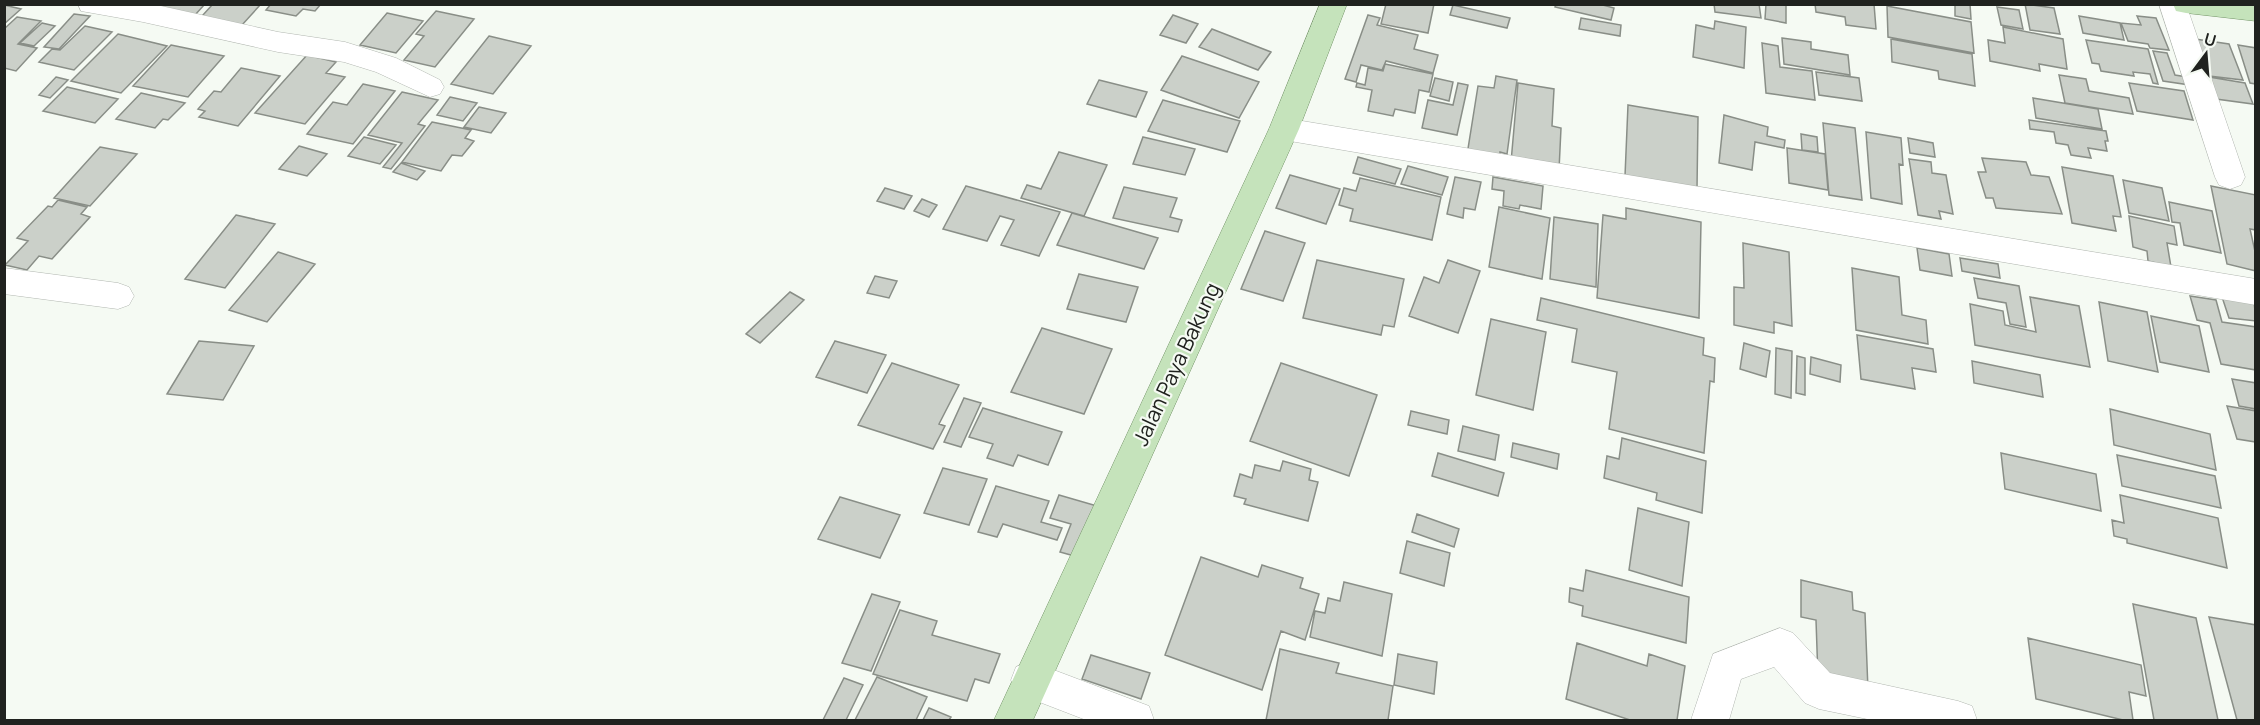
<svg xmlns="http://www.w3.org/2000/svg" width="2260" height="725" font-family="Manrope,sans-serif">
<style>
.building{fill:#cbd0c9;stroke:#898e87;stroke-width:1.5}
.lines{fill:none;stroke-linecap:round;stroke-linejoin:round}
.minor-casing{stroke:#b2b7b1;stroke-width:1}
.major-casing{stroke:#739467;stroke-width:1}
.minor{fill:#fff;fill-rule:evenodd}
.major{fill:#c5e3bb;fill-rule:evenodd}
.labels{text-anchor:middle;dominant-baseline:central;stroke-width:4.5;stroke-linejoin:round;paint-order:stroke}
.street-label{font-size:21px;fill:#20221f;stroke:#f5faf3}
</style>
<rect width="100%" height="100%" fill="#f5faf3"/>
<!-- building -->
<path class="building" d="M163,4H205L195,15L160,7Z
M213,4H261L242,25L202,16Z
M271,4H321L315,11L303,9L296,16L266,10Z
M1386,4H1434L1428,33L1381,24Z
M1556,4H1599L1614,8L1611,20L1555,7Z
M1714,4H1759L1761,18L1715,12Z
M1766,4H1786V23L1765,19Z
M1815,4H1874L1876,29L1846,25L1845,17L1816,12Z
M1955,4H1970L1971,19L1955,16Z
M2025,4L2054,8L2060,34L2030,30Z
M4,5L21,9L4,24Z
M1453,5L1510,18L1507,28L1450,15Z
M1887,6L1971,22L1974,53L1888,37Z
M1997,7L2019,10L2023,29L2001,25Z
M436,11L474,19L435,67L404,60L424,36L416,34Z
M387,13L423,21L396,53L360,45Z
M74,14L90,16L59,49L44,47Z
M1173,15L1198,24L1186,43L1160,35Z
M1368,15L1380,18L1377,25L1418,35L1414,49L1438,55L1433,73L1386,61L1382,70L1361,65L1356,82L1345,79Z
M2079,16L2120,23L2124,40L2083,33Z
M2137,16L2156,18L2169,50L2150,48L2148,44L2128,41L2121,23L2141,25Z
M17,17L41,21L18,44L37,48L16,71L4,68V29Z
M1581,18L1621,25L1620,36L1579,29Z
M1715,21L1746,27L1744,68L1693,57L1696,25L1714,29Z
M42,23L55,26L34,46L20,43Z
M85,26L112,32L74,70L39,62L52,49L60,50Z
M2003,27L2063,39L2067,69L2039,64L2040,71L1990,61L1988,40L2005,43Z
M1212,29L1271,52L1258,70L1199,47Z
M118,34L167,46L121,93L71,81Z
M489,36L531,46L493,94L451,84Z
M1782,38L1811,42V49L1848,55L1850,75L1784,64Z
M1891,39L1972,54L1975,86L1939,79L1938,71L1892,62Z
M2195,39L2229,44L2243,80L2209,76Z
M2086,40L2148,49L2158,84L2153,83L2150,74L2133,72L2134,76L2101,71L2099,64L2092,63Z
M1762,43L1778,46L1780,67L1812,71L1815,100L1766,93Z
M171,45L224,56L188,97L133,86Z
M2238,45L2256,48V84L2250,83Z
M2153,51L2167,53L2175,75L2187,77L2190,85L2163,81Z
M307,55L336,62L326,73L345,77L305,124L255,113Z
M1182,56L1259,82L1239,118L1161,90Z
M1385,64L1433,74L1429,92L1419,90L1415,113L1395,109L1393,116L1368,111L1372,90L1356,87L1357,83L1365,85L1368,68L1383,71Z
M241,68L280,76L238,126L199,117L205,111L198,109L214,91L221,92Z
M1816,72L1859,78L1862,101L1819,95Z
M2059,75L2086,79L2089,91L2129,98L2133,114L2065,103Z
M1496,76L1517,80L1507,154L1500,152L1499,161L1467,155L1478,86L1494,88Z
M56,77L68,80L50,98L39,95Z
M2209,77L2245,83L2253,104L2216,99Z
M1435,78L1453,82L1449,101L1430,96Z
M1099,80L1147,92L1136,117L1087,104Z
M1458,83L1468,85L1457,135L1422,128L1428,100L1453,105Z
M1518,83L1554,89L1552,126L1561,128L1559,170L1511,162Z
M2129,83L2184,91L2193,120L2137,111Z
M363,84L395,91L353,144L307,134L333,102L347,105Z
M67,87L118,99L95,123L43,111Z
M402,92L438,100L418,124L425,126L391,169L383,167L402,143L368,135Z
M141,93L185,103L168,120L163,119L155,128L116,119Z
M450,97L477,103L463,121L437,115Z
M2033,98L2098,109L2102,129L2036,118Z
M1163,100L1240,121L1227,152L1148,131Z
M1628,105L1698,117L1697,189L1625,176Z
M479,107L506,113L491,133L464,127Z
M1724,115L1768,127L1767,136L1785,140L1784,148L1755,142L1752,170L1719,163Z
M2029,120L2106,131L2108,141H2105L2107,151L2088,148L2091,158L2071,155L2068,145L2056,143L2054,132L2030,129Z
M432,122L471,130L465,138L474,141L462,156L452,155L441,171L402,162Z
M1823,123L1855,128L1862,200L1829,195Z
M1866,132L1901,138L1903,165L1899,164L1902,204L1871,198Z
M1801,134L1817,137L1818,152L1802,150Z
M364,137L396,145L380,164L348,156Z
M1143,137L1195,149L1185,175L1133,164Z
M1908,138L1933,143L1935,157L1910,153Z
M299,146L327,154L307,176L279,169Z
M100,147L137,154L90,206L54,198Z
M1787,148L1825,154L1828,190L1789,183Z
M1059,152L1107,165L1084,216L1021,198L1027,185L1041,189Z
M1358,157L1401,169L1395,184L1353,173Z
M1982,158L2026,162L2031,175L2049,177L2062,214L1996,208L1993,198H1986L1978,172H1986Z
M1909,159L1931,162L1932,173L1946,175L1953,214L1939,211L1941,219L1918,215Z
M401,163L425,171L417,180L393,172Z
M1408,166L1448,177L1442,195L1401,184Z
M2062,167L2113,176L2121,217L2113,216L2116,231L2072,223Z
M1290,175L1340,189L1326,224L1276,208Z
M1455,177L1481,182L1475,210L1464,208L1463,218L1447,214Z
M1493,177L1543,186L1541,209L1520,205L1519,209L1503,206L1504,191L1492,189Z
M1360,178L1441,197L1432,240L1350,221L1353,209L1339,205L1344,188L1356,191Z
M2123,180L2162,188L2169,221L2129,213Z
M966,186L1060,212L1039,256L1001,245L1014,220L1000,216L987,241L943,229Z
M2211,186L2256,195V230L2250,229L2256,256V271L2227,264Z
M1124,187L1177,198L1170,217L1182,220L1178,232L1113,218Z
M885,188L912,196L904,209L877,201Z
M922,199L937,205L929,217L914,211Z
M58,200L87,207L81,214L90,217L52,259L39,256L27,270L5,265L28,241L17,238L48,206L52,207Z
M2169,202L2212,211L2221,253L2184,245L2180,223L2172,222Z
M1499,207L1550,218L1542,279L1489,267Z
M1626,208L1701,222L1699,318L1597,298L1603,215L1626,219Z
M1072,213L1158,238L1144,269L1057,245Z
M236,215L275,224L225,288L185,279Z
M2129,216L2174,226L2177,245L2167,243L2171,267L2148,261L2147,251L2133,247Z
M1554,217L1598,224L1596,287L1550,279Z
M1265,231L1305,243L1283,301L1241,289Z
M1743,243L1789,252L1792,326L1774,322V333L1734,325V287L1744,288Z
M1917,248L1949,254L1952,276L1920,270Z
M278,252L315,264L267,322L229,310Z
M1960,258L1998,264L2000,278L1962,271Z
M1317,260L1404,279L1394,327L1383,325L1381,335L1303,318Z
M1448,260L1480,271L1458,333L1409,316L1424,277L1439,283Z
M1852,268L1899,277L1902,315L1926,320L1928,344L1856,330Z
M1079,274L1138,287L1126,322L1067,309Z
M875,276L897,281L889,298L867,293Z
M1974,278L2019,286L2026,327L2010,324L2006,303L1978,298Z
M790,292L804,300L760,343L746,334Z
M2190,296L2216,300L2222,322L2256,327V370L2221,364L2210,323L2197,320Z
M2030,297L2079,306L2090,367L1975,345L1970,304L2003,311L2005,325L2036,332Z
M2222,297L2254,301L2256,321L2229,318Z
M1541,298L1704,338L1703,355L1715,358L1714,382L1710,381L1704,453L1609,429L1617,372L1572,362L1577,329L1537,320Z
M2099,302L2147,312L2158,372L2108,361Z
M2151,316L2199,326L2209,372L2160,362Z
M1491,319L1546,332L1533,410L1476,395Z
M1042,328L1112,349L1084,414L1011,392Z
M1857,335L1933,349L1936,372L1912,368L1915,389L1861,379Z
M199,341L254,346L223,400L167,394Z
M835,341L886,355L867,393L816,377Z
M1744,343L1770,351L1766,377L1740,369Z
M1776,348L1792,351L1791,398L1775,394Z
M1797,356L1805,358V395L1796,393Z
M1811,357L1841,365L1840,382L1810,374Z
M1972,361L2040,375L2043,397L1974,383Z
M892,363L959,385L939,424L945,426L933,449L858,425Z
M1281,363L1377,395L1349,476L1250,441Z
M2232,379L2256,383V409L2239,406Z
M964,398L981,403L961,447L944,442Z
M2227,406L2256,411V442L2237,439Z
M983,408L1062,432L1048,465L1018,455L1013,466L987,458L993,444L969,437Z
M2110,409L2210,434L2216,470L2114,445Z
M1411,411L1449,420L1447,434L1408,425Z
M1463,426L1499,435L1495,460L1458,451Z
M1622,438L1706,461L1702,513L1656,500L1657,493L1604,478L1607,456L1619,459Z
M1513,443L1559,454L1557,469L1511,457Z
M1438,453L1504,473L1498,496L1432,476Z
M2001,453L2096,474L2101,511L2005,489Z
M2117,455L2215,476L2221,508L2122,486Z
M1283,461L1311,469L1309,480L1318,482L1308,521L1244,504L1246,499L1234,496L1240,474L1252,478L1255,465L1280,471Z
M943,468L987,479L969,525L924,513Z
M996,486L1049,501L1041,522L1062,528L1057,540L1003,524L997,537L978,532Z
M1059,495L1097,506L1078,557L1060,552L1071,524L1050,518Z
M2120,495L2218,518L2227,568L2127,543V539L2114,536L2112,520L2124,523Z
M840,497L900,515L880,558L818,539Z
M1638,508L1689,522L1682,586L1629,570Z
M1417,514L1459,529L1454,547L1412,532Z
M1407,541L1450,553L1444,586L1400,573Z
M1201,557L1258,577L1262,565L1303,578L1300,588L1319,594L1305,640L1281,631L1262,690L1165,655Z
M1586,570L1689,597L1686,643L1582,616L1583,606L1569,602L1570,588L1583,591Z
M1801,580L1852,592L1853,610L1865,613L1868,690L1818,678L1816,620L1801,617Z
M1344,582L1392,594L1382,656L1310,637L1315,611L1325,613L1328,598L1340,601Z
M872,594L900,602L871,671L842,663Z
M2133,604L2196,618L2218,720H2154Z
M900,610L937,621L932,635L1000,654L989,683L975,679L967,701L873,674Z
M2209,617L2256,625V720H2237Z
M2028,638L2141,665L2146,696L2129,692L2133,720H2123L2036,699Z
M1577,643L1647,666L1649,654L1685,666L1677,720H1630L1566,699Z
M1280,649L1339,663L1336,673L1393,686L1388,720H1266Z
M1398,654L1437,662L1434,694L1394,685Z
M1091,655L1150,673L1141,699L1082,679Z
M877,677L927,697L916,720H855Z
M844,678L863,685L846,720H823Z
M929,708L951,717L949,720H923Z"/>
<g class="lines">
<defs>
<path id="minor" d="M78,4H152L278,32L345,42L396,58L440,80L444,87L440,94L430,97L376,72L344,62L278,52L143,22L81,11Z
M2159,4H2186L2245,177L2241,185L2230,189L2219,185L2215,177Z
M1284,118L2256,279V305L1284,140L1274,137L1269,129L1274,121Z
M4,268L118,283L129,287L134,296L129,305L118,309L4,294Z
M1780,628L1793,633L1830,673L1958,701L1972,706L1977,720H1872L1819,709L1805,703L1774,667L1741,679L1729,720H1691L1713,654Z
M1030,661L1149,706L1154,720H1086L1016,693L1011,680L1016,667Z"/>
<path id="major" d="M1320,4H1347L1299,129L1033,720H994L1269,129Z
M2173,4H2256V21L2186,13L2176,11Z"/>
</defs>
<!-- minor casing -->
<use href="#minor" class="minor-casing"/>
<!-- major casing -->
<use href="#major" class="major-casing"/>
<!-- minor -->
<use href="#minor" class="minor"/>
<!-- major -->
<use href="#major" class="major"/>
</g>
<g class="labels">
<!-- street labels -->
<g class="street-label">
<text transform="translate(1176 364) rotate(-65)">Jalan Paya Bakung</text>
</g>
</g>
<!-- border -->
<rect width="2260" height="725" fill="none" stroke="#20221f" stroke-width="12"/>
<!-- north arrow -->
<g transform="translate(2206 54) rotate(16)" stroke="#f5faf3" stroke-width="4.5" paint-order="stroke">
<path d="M0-4.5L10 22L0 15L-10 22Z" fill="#20221f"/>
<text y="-9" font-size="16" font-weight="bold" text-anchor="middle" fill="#20221f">U</text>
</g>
</svg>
